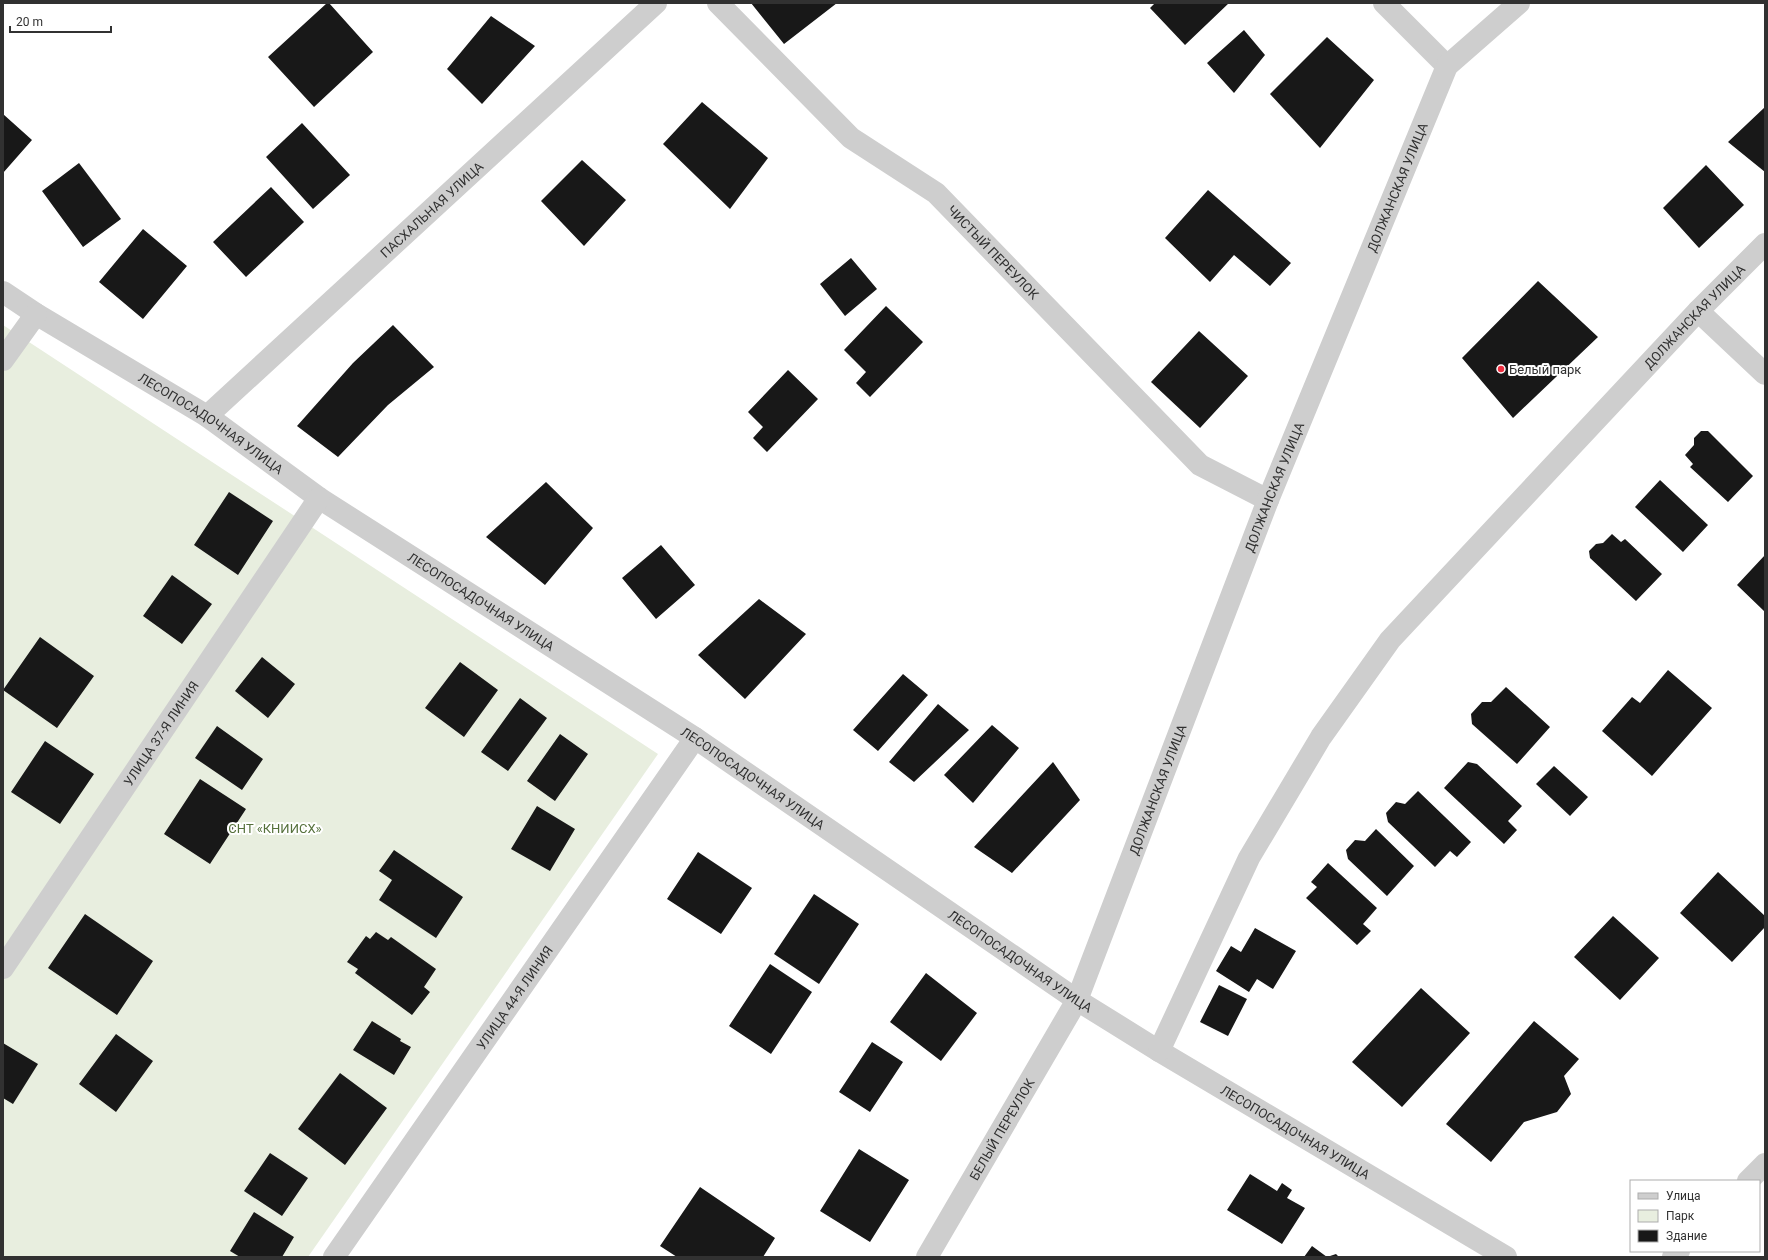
<svg xmlns="http://www.w3.org/2000/svg" width="1768" height="1260" font-family="Roboto,sans-serif">
<style>
.green{fill:#e8eedf}
.building{fill:#181818}
.lines{fill:none;stroke-linecap:round;stroke-linejoin:round}
.minor{stroke:#cecece;stroke-width:22}
.poi-dot{fill:#ee2e40;stroke:#fff;stroke-width:1.5}
.labels{text-anchor:middle;dominant-baseline:central;stroke-width:4;stroke-linejoin:round;paint-order:stroke}
.street-label{font-size:13px;fill:#313131;stroke:#fff}
.poi-label{font-size:13px;fill:#313131;stroke:#fff;text-anchor:start}
.park-label{font-size:13px;fill:#55703b;stroke:#fff}
</style>
<rect width="100%" height="100%" fill="#fff"/>
<!-- green -->
<path class="green" d="M3,325L658,754L308,1257H3Z"/>
<!-- building -->
<path class="building" d="M327,3H329L373,52L314,107L268,57Z
M751,3H837L784,44Z
M1155,3H1229L1185,45L1150,8Z
M491,16L535,46L482,104L447,69Z
M1244,30L1265,55L1234,93L1207,63Z
M1327,37L1374,80L1320,148L1270,94Z
M702,102L768,158L730,209L663,144Z
M1765,107V172L1728,142Z
M3,114L32,140L3,173Z
M302,123L350,175L313,209L266,157Z
M582,160L626,200L584,246L541,201Z
M79,163L121,219L83,247L42,191Z
M1706,165L1744,205L1699,248L1663,208Z
M271,187L304,222L246,277L213,242Z
M1208,190L1291,263L1270,286L1234,255L1210,282L1165,238Z
M143,229L187,266L143,319L99,282Z
M851,258L877,289L845,316L820,284Z
M1538,281L1598,337L1513,418L1462,358Z
M886,306L923,342L870,397L856,383L866,372L844,350Z
M393,325L434,367L388,405L338,457L297,426L353,363Z
M1199,331L1248,376L1200,428L1151,382Z
M788,370L818,399L767,452L753,438L763,427L748,412Z
M1701,431H1708L1753,476L1728,502L1690,467L1693,464L1685,455L1694,445V438Z
M1660,480L1708,525L1683,552L1635,507Z
M546,482L593,528L545,585L486,537Z
M229,492L273,521L238,575L194,545Z
M1612,534L1621,542L1625,539L1662,574L1636,601L1590,558L1589,551L1596,544L1603,543Z
M661,545L695,585L656,619L622,578Z
M1765,555V610L1764,611L1737,585Z
M172,575L212,604L182,644L143,616Z
M759,599L806,634L745,699L698,655Z
M40,637L94,676L57,728L3,690Z
M262,657L295,684L268,718L235,691Z
M460,662L498,690L464,737L425,708Z
M1668,670L1712,708L1652,776L1602,731L1632,697L1640,703Z
M903,674L928,695L878,751L853,730Z
M1506,687L1550,727L1517,764L1472,724L1471,714L1482,702H1491Z
M520,698L547,718L508,771L481,752Z
M938,704L969,730L914,782L889,762Z
M992,725L1019,748L973,803L944,775Z
M217,726L263,759L242,790L195,758Z
M560,734L588,754L555,801L527,781Z
M45,741L94,774L60,824L11,792Z
M1053,762L1080,800L1012,873L974,847Z
M1468,762L1477,764L1522,806L1508,821L1517,830L1504,844L1444,788Z
M1554,766L1588,797L1570,816L1536,784Z
M200,779L246,809L210,864L164,834Z
M1418,791L1471,842L1457,857L1450,851L1435,867L1388,822L1386,813L1396,802L1405,804Z
M537,806L575,829L550,871L511,849Z
M1376,829L1414,866L1387,896L1348,859L1346,850L1355,840L1365,841Z
M394,850L463,897L436,938L379,900L392,880L379,871Z
M698,852L752,888L721,934L667,899Z
M1328,863L1377,908L1363,924L1371,931L1357,945L1306,898L1317,887L1311,882Z
M1718,872L1765,916V927L1732,962L1680,913Z
M814,894L859,924L819,984L774,954Z
M85,914L153,961L117,1015L48,968Z
M1613,916L1659,958L1620,1000L1574,957Z
M1255,928L1296,951L1273,989L1257,979L1249,992L1216,971L1231,946L1241,952Z
M376,932L388,940L391,937L436,969L424,987L430,992L412,1015L355,973L358,969L347,962L366,936L370,939Z
M770,964L812,992L771,1054L729,1026Z
M926,973L977,1013L941,1061L890,1022Z
M1219,985L1247,999L1228,1036L1200,1022Z
M1421,988L1470,1033L1402,1107L1352,1062Z
M372,1021L401,1039L400,1041L411,1047L394,1075L353,1050Z
M1534,1021L1579,1059L1564,1076L1571,1094L1557,1112L1524,1122L1491,1162L1446,1124Z
M116,1034L153,1061L116,1112L79,1084Z
M872,1042L903,1062L870,1112L839,1092Z
M3,1043L38,1064L13,1104L3,1098Z
M340,1073L387,1108L345,1165L298,1129Z
M859,1149L909,1180L870,1242L820,1211Z
M270,1153L308,1178L282,1216L244,1191Z
M1250,1174L1277,1191L1282,1183L1292,1190L1287,1198L1305,1208L1282,1244L1227,1210Z
M700,1187L775,1238L763,1257H677L660,1246Z
M254,1212L294,1237L282,1257H240L230,1251Z
M1312,1246L1327,1257L1336,1254L1339,1257H1304Z"/>
<g class="lines">
<!-- minor -->
<g class="minor">
<path id="s1" d="M718,3L851,138L936,193L1200,465L1268,500"/>
<path d="M1384,3L1447,66"/>
<path id="s2" d="M3,292L36,314L207,416L319,498L695,738L1077,1000L1159,1051L1506,1257"/>
<path d="M1698,311L1765,374"/>
<path d="M3,360L36,314"/>
<path id="s3" d="M207,416L656,3"/>
<path id="s4" d="M3,968L319,498"/>
<path id="s5" d="M1159,1051L1249,858L1321,737L1390,640L1698,311L1765,244"/>
<path d="M1748,1181L1765,1164"/>
<path id="s6" d="M334,1257L695,738"/>
<path id="s7" d="M927,1257L1077,1000L1268,500L1447,66L1519,3"/>
<path d="M1673,1257L1679,1251"/>
</g>
</g>
<!-- markers -->
<circle class="poi-dot" cx="1501" cy="369" r="4"/>
<g class="labels">
<!-- street labels -->
<g class="street-label">
<text stroke="none"><textPath href="#s7" startOffset="1171">ДОЛЖАНСКАЯ УЛИЦА</textPath></text>
<text stroke="none"><textPath href="#s3" startOffset="305">ПАСХАЛЬНАЯ УЛИЦА</textPath></text>
<text stroke="none"><textPath href="#s1" startOffset="373">ЧИСТЫЙ ПЕРЕУЛОК</textPath></text>
<text stroke="none"><textPath href="#s5" startOffset="917">ДОЛЖАНСКАЯ УЛИЦА</textPath></text>
<text stroke="none"><textPath href="#s2" startOffset="246">ЛЕСОПОСАДОЧНАЯ УЛИЦА</textPath></text>
<text stroke="none"><textPath href="#s7" startOffset="847">ДОЛЖАНСКАЯ УЛИЦА</textPath></text>
<text stroke="none"><textPath href="#s2" startOffset="570">ЛЕСОПОСАДОЧНАЯ УЛИЦА</textPath></text>
<text stroke="none"><textPath href="#s4" startOffset="283">УЛИЦА 37-Я ЛИНИЯ</textPath></text>
<text stroke="none"><textPath href="#s2" startOffset="894">ЛЕСОПОСАДОЧНАЯ УЛИЦА</textPath></text>
<text stroke="none"><textPath href="#s7" startOffset="523">ДОЛЖАНСКАЯ УЛИЦА</textPath></text>
<text stroke="none"><textPath href="#s2" startOffset="1218">ЛЕСОПОСАДОЧНАЯ УЛИЦА</textPath></text>
<text stroke="none"><textPath href="#s6" startOffset="316">УЛИЦА 44-Я ЛИНИЯ</textPath></text>
<text stroke="none"><textPath href="#s7" startOffset="148">БЕЛЫЙ ПЕРЕУЛОК</textPath></text>
<text stroke="none"><textPath href="#s2" startOffset="1542">ЛЕСОПОСАДОЧНАЯ УЛИЦА</textPath></text>
</g>
<!-- poi labels -->
<g class="poi-label">
<text x="1509" y="369">Белый парк</text>
</g>
<!-- park labels -->
<g class="park-label">
<text x="275" y="828">СНТ «КНИИСХ»</text>
</g>
</g>
<!-- border -->
<rect width="1768" height="1260" fill="none" stroke="#313131" stroke-width="8"/>
<!-- legend -->
<rect x="1630" y="1180" width="130" height="72" fill="#ffffff" stroke="#adadad"/>
<rect x="1638" y="1193" width="20" height="6" fill="#cecece" stroke="#adadad"/>
<text x="1666" y="1200" font-size="12" fill="#313131">Улица</text>
<rect x="1638" y="1210" width="20" height="12" fill="#e8eedf" stroke="#adadad"/>
<text x="1666" y="1220" font-size="12" fill="#313131">Парк</text>
<rect x="1638" y="1230" width="20" height="12" fill="#181818" stroke="#adadad"/>
<text x="1666" y="1240" font-size="12" fill="#313131">Здание</text>
<!-- scale -->
<path d="M10 26v6h101v-6" fill="none" stroke="#313131" stroke-width="2"/>
<text x="16" y="26" font-size="12" fill="#313131" stroke="#ffffff" stroke-width="3" paint-order="stroke">20 m</text>
</svg>
